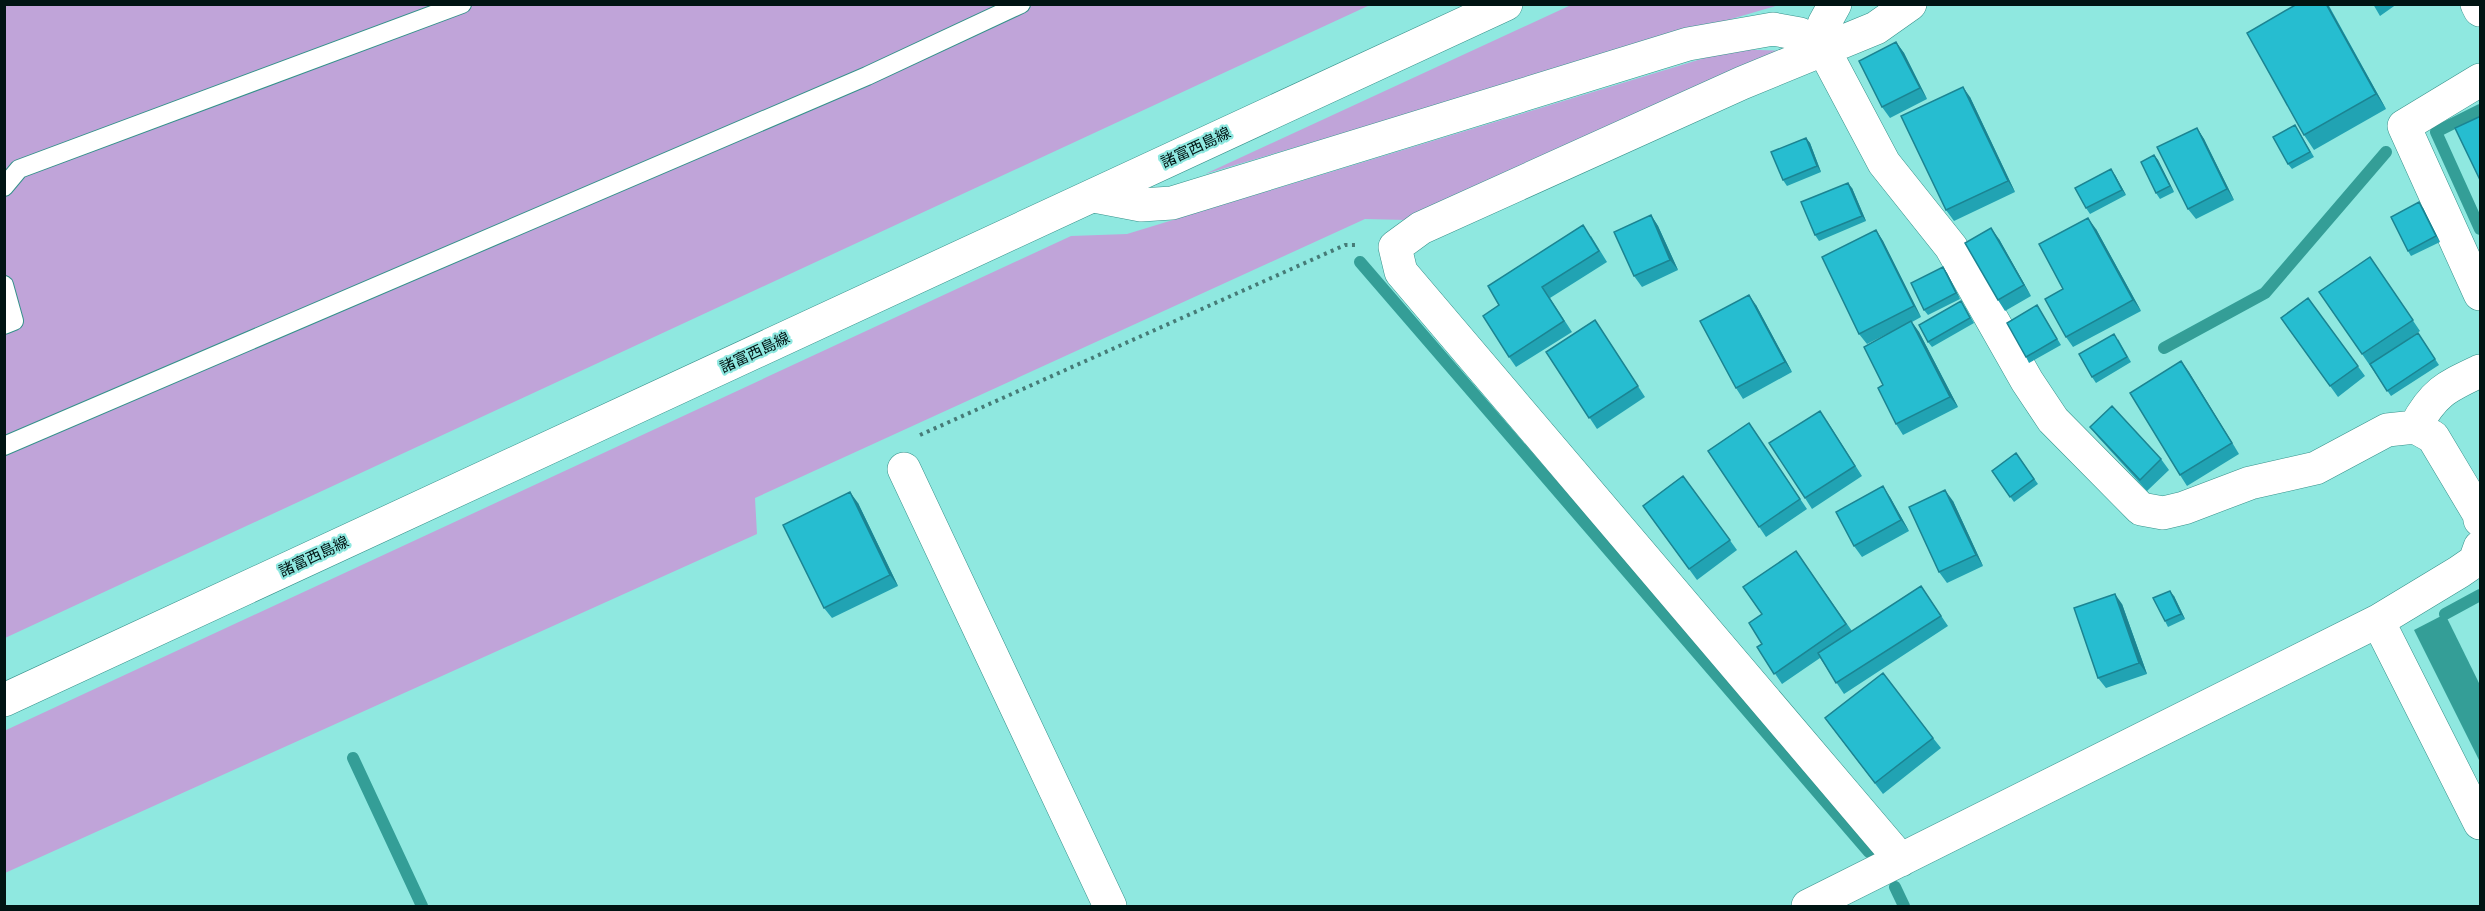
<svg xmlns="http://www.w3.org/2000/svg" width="2485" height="911" font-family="'Source Sans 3','Noto Sans JP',sans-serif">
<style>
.green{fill:#c0a4d9}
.water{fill:#349e97}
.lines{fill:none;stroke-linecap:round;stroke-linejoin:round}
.stream{stroke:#349e97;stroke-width:12}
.service-casing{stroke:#35918a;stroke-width:20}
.minor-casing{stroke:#35918a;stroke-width:34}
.primary-casing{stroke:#35918a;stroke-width:34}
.path{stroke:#467b77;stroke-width:4;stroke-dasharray:3 4.5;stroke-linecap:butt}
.service{stroke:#fff;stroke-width:18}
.minor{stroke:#fff;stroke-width:33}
.primary{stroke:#fff;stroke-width:33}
.wall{fill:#21a3b3}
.shaded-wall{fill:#1b8492}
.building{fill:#26bdd0;stroke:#1b8492;stroke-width:1.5}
.labels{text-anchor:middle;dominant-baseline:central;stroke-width:4.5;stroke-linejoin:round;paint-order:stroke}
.street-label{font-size:15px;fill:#001413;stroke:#8fe8e0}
</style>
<rect width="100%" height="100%" fill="#8fe8e0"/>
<!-- green -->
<path class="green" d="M5,4L1370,5L5,638Z
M1571,5H1779L1205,174Z
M1734,49L1784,51L1406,220L1365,219L755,498L757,534L5,873L4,731L1071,236L1127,234Z"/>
<!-- water -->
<path class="water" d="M2445,614L2480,685V762L2414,630Z"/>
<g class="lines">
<!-- stream -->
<path class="stream" d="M2480,110L2436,132L2480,229
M1360,262L1869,852
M2164,348L2265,293L2386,152
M2445,614L2480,595
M353,758L422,906
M1895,887L1904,906"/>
<defs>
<path id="service" d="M4,187L19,169L462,4
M4,285L14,321L4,325
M4,446L867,76L1021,4"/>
<path id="minor" d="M1835,4L1824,24V50L1884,163L1951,247L2027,381L2053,420L2141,509L2163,513L2184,508L2250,483L2316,468L2387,430L2415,427L2433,437L2479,514L2480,520
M2477,4L2480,10
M2480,80L2404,126L2480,294
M1094,196L1141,205L1172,203L1688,44L1773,29L1800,34L1824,50
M2415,427C2434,392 2446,387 2480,371
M904,469L1110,906
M2378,621L2480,823
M1901,860L1401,272L1395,247L1421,228L1742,83L1876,28L1910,4
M1808,906L2378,621L2459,572L2475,561L2480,547"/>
<path id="primary" d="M4,700L1506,4"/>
</defs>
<!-- service casing -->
<use href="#service" class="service-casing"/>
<!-- minor casing -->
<use href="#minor" class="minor-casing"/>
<!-- primary casing -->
<use href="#primary" class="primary-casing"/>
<!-- path -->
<path class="path" d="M920,435L1345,245H1358"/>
<!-- service -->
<use href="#service" class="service"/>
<!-- minor -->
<use href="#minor" class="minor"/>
<!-- primary -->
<use href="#primary" class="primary"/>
</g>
<!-- wall -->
<path class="wall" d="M2297,4H2328L2386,109L2314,150L2304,135Z
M2373,4H2397L2380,16Z
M1896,42L1904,53L1927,99L1890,118L1882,107Z
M1970,97L2015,192L1954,221L1946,210Z
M2295,125L2314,157L2292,169L2288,164Z
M2197,128L2204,139L2234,200L2196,219L2188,209Z
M1806,138L1810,143L1821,172L1787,186L1783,180Z
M2154,155L2158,160L2174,192L2160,199L2156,193Z
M2115,175L2126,195L2090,214L2086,208Z
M1852,188L1866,221L1819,241L1815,235Z
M2423,208L2440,242L2411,256L2408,251Z
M1651,215L1658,226L1678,270L1642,287L1634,276Z
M2096,229L2141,311L2073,347L2066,337L2063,289Z
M1876,230L1883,241L1921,317L1912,322L1919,332L1958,407L1903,435L1896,424L1887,334L1867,344L1859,334Z
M1591,236L1607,262L1550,298L1572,332L1516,367L1509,357L1499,305Z
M1999,239L2031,296L2005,311L1998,300Z
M2370,257L2420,331L2395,348L2418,333L2439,365L2391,396L2362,354Z
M1943,267L1947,273L1960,299L1928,315L1924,310Z
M2308,298L2365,376L2338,397L2281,318Z
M1756,305L1792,372L1743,399L1736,388Z
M2037,305L2061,345L2029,363L2026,357Z
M1965,307L1974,323L1932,347L1928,342Z
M1595,320L1645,397L1597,429L1546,352Z
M2118,339L2131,362L2096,383L2092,377Z
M2181,361L2239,454L2187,486L2180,475Z
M1827,421L1862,476L1812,509L1805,498Z
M1749,423L1807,509L1766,537L1708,451Z
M2090,427L2161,459L2169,470L2147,491L2098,437Z
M2016,453L2038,484L2014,502L1992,471Z
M1683,476L1737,550L1697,580L1643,506Z
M1890,497L1909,531L1862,557L1854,546Z
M1953,501L1983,566L1947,583L1939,572Z
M858,503L898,586L832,618L824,608Z
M1796,551L1852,631L1921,586L1948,626L1844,694L1820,658L1782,684L1757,647L1762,644Z
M2174,596L2185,619L2168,627L2165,621Z
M2122,604L2147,674L2106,688L2098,678Z
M1825,718L1933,738L1941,748L1883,794Z"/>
<!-- shaded-wall -->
<path class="shaded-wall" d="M2326,4H2328L2329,7L2386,109L2376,94Z
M1896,42L1904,53L1927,99L1920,88Z
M1963,87L1970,97L2015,192L2008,181Z
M2197,128L2204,139L2234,200L2227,189Z
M1806,138L1810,143L1821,172L1817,166Z
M2154,155L2158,160L2174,192L2170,186Z
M2111,169L2115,175L2126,195L2122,190Z
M1848,183L1852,188L1866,221L1862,216Z
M2419,202L2423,208L2440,242L2436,236Z
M1651,215L1658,226L1678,270L1670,260Z
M2088,218L2096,229L2141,311L2133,300Z
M1991,228L1999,239L2031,296L2024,285Z
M1876,230L1883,241L1921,317L1914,306Z
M1943,267L1947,273L1960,299L1956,293Z
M1749,295L1756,305L1792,372L1785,362Z
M1911,321L1919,332L1958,407L1950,397Z
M2181,361L2189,372L2239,454L2232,443Z
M1883,486L1890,497L1909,531L1901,520Z
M1945,490L1953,501L1983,566L1976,555Z
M850,492L858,503L898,586L890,575Z
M2170,591L2174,596L2185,619L2181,614Z
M2115,594L2122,604L2147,674L2139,663Z"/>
<!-- building -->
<path class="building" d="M2297,4H2326L2376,94L2304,135L2247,33Z
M1896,42L1920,88L1882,107L1859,61Z
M1963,87L2008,181L1946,210L1901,116Z
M2481,116V182L2455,128Z
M2295,125L2310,152L2288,164L2273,137Z
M2197,128L2227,189L2188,209L2157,147Z
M1806,138L1817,166L1783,180L1771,152Z
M2154,155L2170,186L2156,193L2141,162Z
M2111,169L2122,190L2086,208L2075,188Z
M1848,183L1862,216L1815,235L1801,202Z
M2419,202L2436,236L2408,251L2391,217Z
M1651,215L1670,260L1634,276L1614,232Z
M2088,218L2133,300L2066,337L2045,299L2063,289L2039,244Z
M1583,225L1599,251L1542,287L1564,321L1509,357L1483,316L1499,305L1488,286Z
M1991,228L2024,285L1998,300L1965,243Z
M1876,230L1914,306L1859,334L1822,257Z
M2370,257L2413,320L2362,354L2319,292Z
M1943,267L1956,293L1924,310L1911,283Z
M1749,295L1785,362L1736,388L1700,321Z
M2308,298L2358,366L2330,386L2281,318Z
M1961,301L1970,318L1928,342L1919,325Z
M2037,305L2057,339L2026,357L2007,323Z
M1595,320L1638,386L1589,418L1546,352Z
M1911,321L1950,397L1896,424L1878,388L1883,385L1864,347Z
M2418,333L2435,359L2387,391L2370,364Z
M2114,334L2127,357L2092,377L2079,354Z
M2181,361L2232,443L2180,475L2130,393Z
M2112,406L2161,459L2140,480L2090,427Z
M1820,411L1855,466L1805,498L1769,443Z
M1749,423L1800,499L1759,527L1708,451Z
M2016,453L2034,479L2010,497L1992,471Z
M1683,476L1730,540L1689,569L1643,506Z
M1883,486L1901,520L1854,546L1836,512Z
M1945,490L1976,555L1939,572L1909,507Z
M850,492L890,575L824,608L783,525Z
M1796,551L1846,624L1774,674L1757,647L1762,644L1749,623L1762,614L1743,587Z
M1921,586L1941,616L1836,683L1818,653Z
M2170,591L2181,614L2165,621L2153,598Z
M2115,594L2139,663L2098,678L2074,608Z
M1883,673L1933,738L1875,783L1825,718Z"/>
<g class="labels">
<!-- street labels -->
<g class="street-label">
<text transform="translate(1196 148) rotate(-25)">諸富西島線</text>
<text transform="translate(755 353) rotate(-25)">諸富西島線</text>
<text transform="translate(314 557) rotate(-25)">諸富西島線</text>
</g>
</g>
<!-- border -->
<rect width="2485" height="911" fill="none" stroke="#001413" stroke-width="12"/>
</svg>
